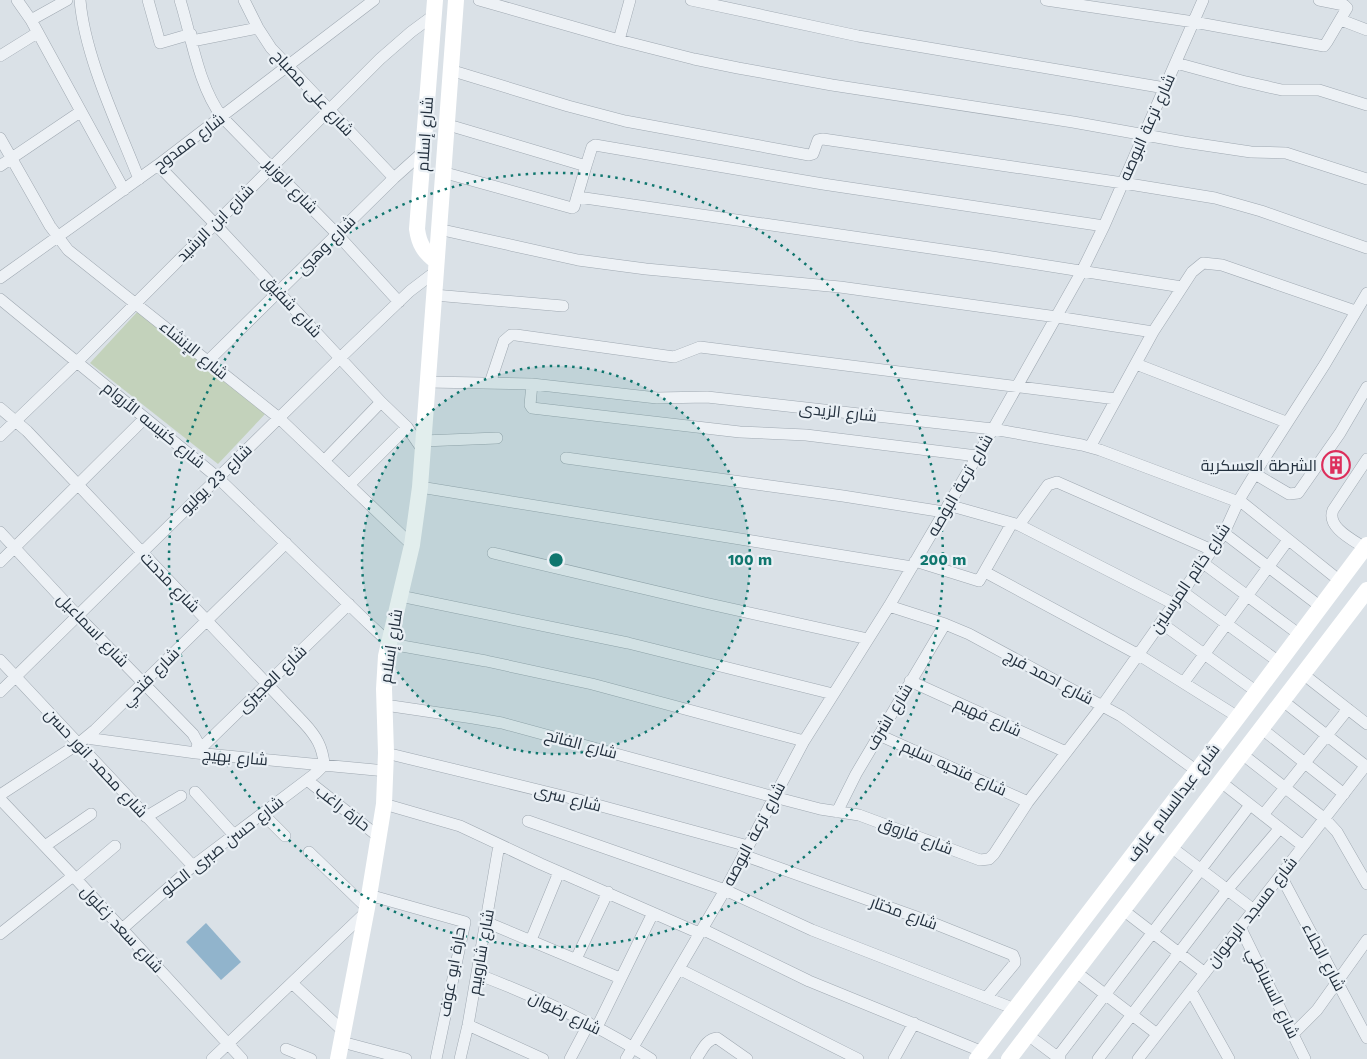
<svg xmlns="http://www.w3.org/2000/svg" width="1367" height="1059" font-family="'Work Sans',Cairo,sans-serif">
<style>
.green{fill:#c3d2bb}
.water{fill:#91b4cc}
.lines{fill:none;stroke-linecap:round;stroke-linejoin:round}
.street-casing{stroke:#9fa8b1;stroke-width:12}
.street{stroke:#edf1f5;stroke-width:11}
.secondary{stroke:#fff;stroke-width:16}
.ring{fill:none;stroke:#0f766e;stroke-width:2.5;stroke-dasharray:2.5 5}
.labels{text-anchor:middle;dominant-baseline:central;stroke-width:4.5;stroke-linejoin:round;paint-order:stroke}
.street-label{font-size:16px;fill:#23303e;stroke:#eaf0f5}
.poi-label{font-size:16px;fill:#23303e;stroke:#eaf0f5;text-anchor:end}
.centre{fill:#0f766e;stroke:#eaf0f5;stroke-width:2.5}
.ring-label{font-size:15px;text-anchor:middle;font-weight:bold;fill:#0f766e;stroke:#eaf0f5;stroke-width:4.5;stroke-linejoin:round;paint-order:stroke}
</style>
<rect width="100%" height="100%" fill="#dae1e7"/>
<!-- green -->
<path class="green" d="M139,310L266,413L218,464L90,363Z"/>
<!-- water -->
<path class="water" d="M206,923L241,962L221,980L186,942Z"/>
<g class="lines">
<defs>
<path id="street" d="M17,0L31,20L124,190
M80,0C85,58 118,125 139,179
M148,0L160,43L191,34
M180,0C192,38 198,85 222,117L337,234L399,302
M244,0L258,28L271,48L394,178
M479,0L619,40L694,59L738,68L832,85L1073,122L1184,142L1251,152L1286,153L1367,179
M691,0L858,36L1165,88
M1046,0L1194,22L1324,46L1327,42L1347,8L1344,5L1319,0
M31,20L67,0
M1341,20L1367,30
M619,40L630,0
M192,41L258,28
M0,56L37,33
M1176,63L1242,81L1282,90H1319L1367,105
M450,70L568,106L625,121L809,155L813,154L818,140L823,139L1123,183L1215,198L1261,211L1367,248
M0,138L50,226L68,250L279,418L412,545
M158,165L215,224L381,402L407,427L422,449
M0,166L80,112
M586,166L592,147L595,145L823,184L1104,226
M442,172L572,208L574,207L586,166L445,124
M578,197L992,257L1182,287
M438,229L578,260L646,269L840,287L1057,317L1153,332
M0,278L158,165L374,0
M434,295L563,306
M0,299L217,477L368,623L382,636L402,646L486,661L592,684L804,741
M208,361L394,178L423,152
M1136,364L1286,422
M427,382L532,384L657,398L707,397L993,429L1082,445L1100,450L1236,501L1239,500L1340,581
M490,383L504,341L511,335H516L674,357L700,347L1116,399
M532,384L530,405L532,408L740,432L806,435L977,456
M0,408L27,431L304,723C316,736 323,747 324,765L316,773L193,866L122,929
M0,436L77,362L380,59L411,32L434,15
M423,441L497,438
M1090,447L1153,332L1192,272L1203,263L1222,265L1355,311
M566,458L843,496L944,512
M324,461L381,402
M1255,474L1289,494L1298,493L1340,433L1367,387
M349,485L407,427
M420,487L912,567
M948,505L1019,525L1174,604
M1019,525L1048,485L1057,482L1212,550
M0,532L77,615L193,734L198,743L196,753
M1224,533L1321,607
M1365,548C1353,540 1326,527 1333,510L1367,459
M493,553L705,603L868,639
M915,561L979,581L1012,523
M0,562L145,418
M1203,563L1300,635
M985,572L1139,655L1238,717
M1183,592L1279,662
M400,596L628,643L833,694
M889,606L945,624L969,634L1121,716L1197,771
M1161,623L1257,692
M0,660L193,866
M1303,674L1367,724
M910,681L1066,752
M1184,682L1288,540
M0,692L340,358L410,291L435,272
M1283,701L1367,767
M385,705L473,718L502,723L774,797L820,809L859,815L980,860L989,859L994,854L1028,802L1102,706L1224,533L1239,500L1262,462L1325,364L1367,293
M1262,729L1344,794
M879,735L1028,802
M86,738L196,753L386,771
M196,753L349,604
M386,753L579,800L748,846
M1242,754L1325,819L1337,832L1367,884
M307,780L379,837
M1221,782L1303,846
M195,792L234,835
M0,795L78,744L95,730L286,543
M0,799L76,879L242,1059
M384,804L460,826L541,864L699,933
M837,812L856,774L945,624
M263,814L285,836
M1263,815L1348,709
M146,817L181,796
M528,821L725,890L812,930L1015,1009
M45,846L91,814
M1171,847L1254,910
M309,852L367,908
M743,855L933,923L1013,955L1015,960V963L986,998
M1281,876L1367,1038
M76,879L115,846
M369,895L465,922L436,1059
M1123,910L1205,973
M486,922L620,978
M1240,927L1305,1059
M702,929L809,981L983,1052
M0,934L73,876
M531,940L559,872
M576,959L608,892
M679,969L858,1059
M1076,972L1157,1034
M477,974C537,997 597,1024 651,1059
M292,983L344,1032
M1191,991L1229,1059
M468,1025L543,1059
M597,1027L653,913
M1293,1034L1317,1010L1367,940
M1028,1035L1060,1059
M342,1042L406,1059
M286,1049L311,1059
M212,1059L366,912
M460,1059L468,1025L499,845
M570,1059L589,1023
M626,1059L725,890L804,741L889,606L993,429L1082,271L1104,226L1203,0
M696,1059C702,1051 706,1039 717,1038L747,1059
M894,1059L914,1023
M1056,1059L1250,805
M1098,1059L1227,890L1280,828
M1138,1059L1366,765"/>
</defs>
<!-- street casing -->
<use href="#street" class="street-casing"/>
<!-- street -->
<use href="#street" class="street"/>
<!-- secondary -->
<path class="secondary" d="M435,0L417,229C419,244 424,252 436,261
M338,1059L367,908L384,804L386,753L384,689L386,656L412,545L420,487L456,0
M977,1059L1238,717L1367,545
M1009,1059L1367,590"/>
</g>
<!-- distance rings -->
<circle cx="556" cy="560" r="194" fill="#0f766e" fill-opacity=".12"/>
<g class="ring">
<circle cx="556" cy="560" r="194"/>
<circle cx="556" cy="560" r="387"/>
</g>
<!-- icons -->
<defs>
<symbol id="building-ring" viewBox="-11 -11 22 22"><circle r="9.5" fill="#eaf0f5" stroke="#dd2f5c" stroke-width="1.5"/><path d="M-4-6H4V6H1V3H-1V6H-4ZM-2.5-4.3h1.7v1.8h-1.7ZM.8-4.3h1.7v1.8H.8ZM-2.5-1h1.7V.8h-1.7ZM.8-1h1.7V.8H.8Z" fill="#dd2f5c"/></symbol>
</defs>
<g fill-rule="evenodd">
<use href="#building-ring" x="1320" y="449" width="32" height="32"/>
</g>
<g class="labels">
<!-- street labels -->
<g class="street-label">
<text transform="translate(313 93) rotate(47)">شارع على مصباح</text>
<text transform="translate(1147 127) rotate(-66)">شارع ترعة البوصه</text>
<text transform="translate(425 134) rotate(-86)">شارع إسلام</text>
<text transform="translate(189 142) rotate(-37)">شارع ممدوح</text>
<text transform="translate(291 186) rotate(46)">شارع الوزير</text>
<text transform="translate(215 223) rotate(-45)">شارع ابن الرشيد</text>
<text transform="translate(326 245) rotate(-45)">شارع وهبى</text>
<text transform="translate(292 306) rotate(47)">شارع شفيق</text>
<text transform="translate(194 350) rotate(39)">شارع الإنشاء</text>
<text transform="translate(838 412) rotate(6)">شارع الزيدى</text>
<text transform="translate(154 425) rotate(39)">شارع كنيسه الأروام</text>
<text transform="translate(216 479) rotate(-44)">شارع 23 يوليو</text>
<text transform="translate(960 485) rotate(-60)">شارع ترعة البوصه</text>
<text transform="translate(1190 578) rotate(-56)">شارع خاتم المرسلين</text>
<text transform="translate(170 582) rotate(46)">شارع مدحت</text>
<text transform="translate(93 630) rotate(46)">شارع اسماعيل</text>
<text transform="translate(391 646) rotate(-81)">شارع إسلام</text>
<text transform="translate(150 677) rotate(-45)">شارع فتحي</text>
<text transform="translate(1049 677) rotate(28)">شارع احمد فرج</text>
<text transform="translate(272 679) rotate(-44)">شارع العجيزى</text>
<text transform="translate(889 717) rotate(-59)">شارع اشرف</text>
<text transform="translate(988 717) rotate(25)">شارع فهيم</text>
<text transform="translate(581 744) rotate(15)">شارع الفاتح</text>
<text transform="translate(235 757) rotate(5)">شارع بهيج</text>
<text transform="translate(96 763) rotate(47)">شارع محمد انور حسن</text>
<text transform="translate(954 768) rotate(24)">شارع فتحيه سليم</text>
<text transform="translate(568 798) rotate(14)">شارع سرى</text>
<text transform="translate(1173 803) rotate(-53)">شارع عبدالسلام عارف</text>
<text transform="translate(343 808) rotate(38)">حارة راغب</text>
<text transform="translate(754 834) rotate(-62)">شارع ترعة البوصه</text>
<text transform="translate(916 836) rotate(21)">شارع فاروق</text>
<text transform="translate(222 846) rotate(-38)">شارع حسن صبرى الحلو</text>
<text transform="translate(1252 912) rotate(-52)">شارع مسجد الرضوان</text>
<text transform="translate(904 913) rotate(20)">شارع مختار</text>
<text transform="translate(122 929) rotate(47)">شارع سعد زغلول</text>
<text transform="translate(481 952) rotate(-80)">شارع شاروبيم</text>
<text transform="translate(1324 957) rotate(62)">شارع الجلاء</text>
<text transform="translate(452 972) rotate(-80)">حارة ابو عوف</text>
<text transform="translate(1273 993) rotate(64)">شارع السنباطي</text>
<text transform="translate(565 1013) rotate(26)">شارع رضوان</text>
</g>
<!-- poi labels -->
<g class="poi-label">
<text x="1317" y="465">الشرطة العسكرية</text>
</g>
</g>
<circle cx="556" cy="560" r="8" class="centre"/>
<g class="ring-label">
<text x="750" y="565">100 m</text>
<text x="943" y="565">200 m</text>
</g>
</svg>
